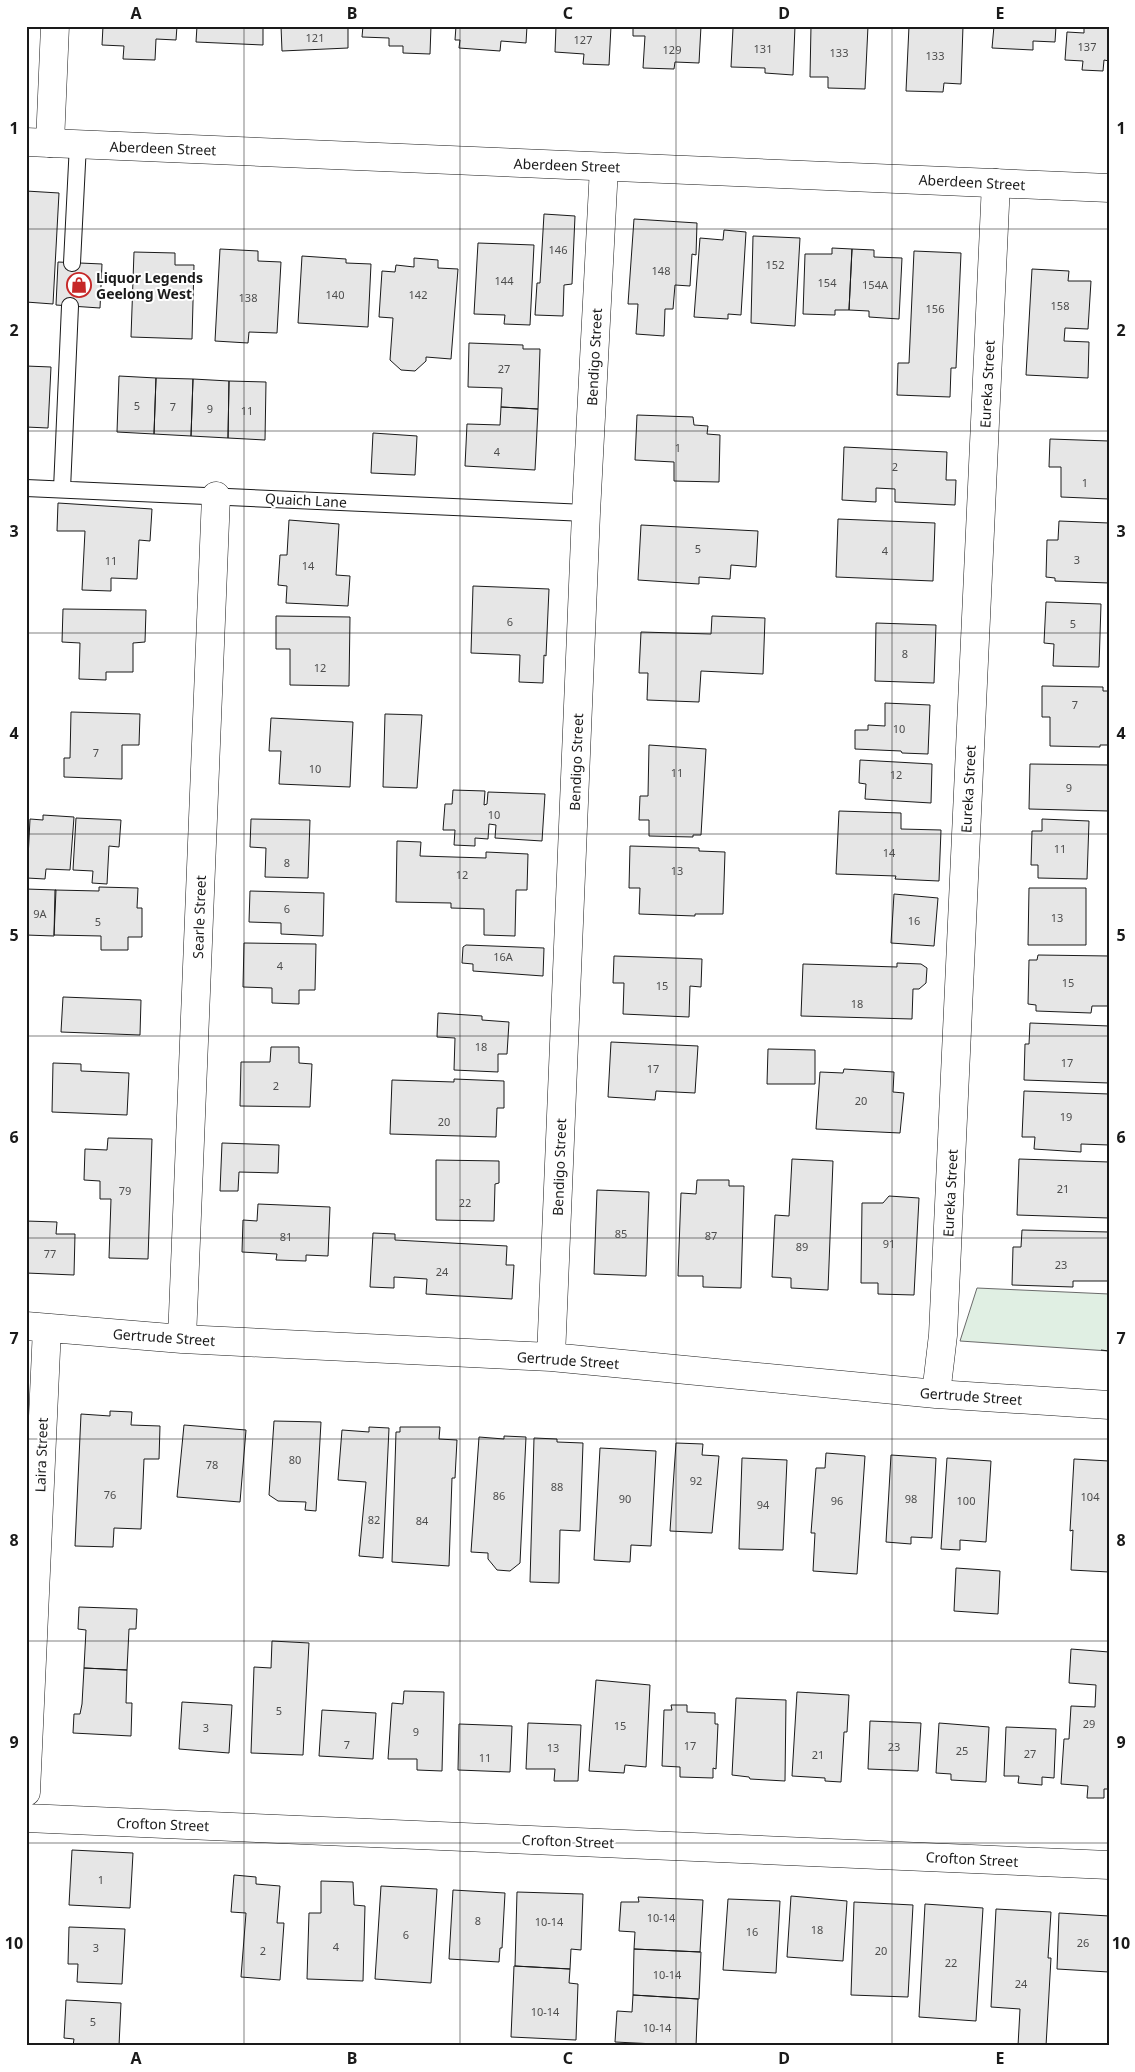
<svg xmlns="http://www.w3.org/2000/svg" width="1135" height="2072" font-family="'Noto Sans',sans-serif">
<style>
.green{fill:#e0efe3;stroke:#6a6a6a}
.building{fill:#e6e6e6;stroke:#1a1a1a}
.lines{fill:none;stroke-linecap:round;stroke-linejoin:round}
.lane-casing{stroke:#1a1a1a;stroke-width:18}
.street-casing{stroke:#1a1a1a;stroke-width:29}
.primary-casing{stroke:#1a1a1a;stroke-width:29}
.lane{stroke:#fff;stroke-width:16}
.street{stroke:#fff;stroke-width:28}
.primary{stroke:#fff;stroke-width:28}
.fence{stroke:#1a1a1a;stroke-width:1;stroke-dasharray:6 2.5;stroke-linecap:butt}
.grid{fill:none;stroke:#1a1a1a;stroke-width:1;stroke-opacity:0.55}
.labels{text-anchor:middle;dominant-baseline:central;stroke-width:4;stroke-linejoin:round;paint-order:stroke}
.number-label{font-size:11px;fill:#4d4d4d}
.street-label{font-size:14px;fill:#1a1a1a;stroke:#fff}
.poi-label{font-size:14px;font-weight:bold;fill:#1a1a1a;stroke:#fff;text-anchor:start}
.neatline{fill:none;stroke:#1a1a1a;stroke-width:2}
.grid-label{font-size:16px;text-anchor:middle;font-weight:bold;fill:#1a1a1a}
</style>
<rect width="100%" height="100%" fill="#fff"/>
<!-- green -->
<path class="green" d="M977,1288L1109,1294V1351L960,1341Z"/>
<!-- building -->
<path class="building" d="M103,26H177L176,40L156,39L155,60L123,59L124,46L102,45Z
M197,26H263V45L196,42Z
M281,26H348V48L282,51Z
M363,26H431L430,54L403,53V46H389V38L362,37Z
M456,26H527L526,43L501,41L500,51L459,48L460,40H455Z
M556,26H611L609,65L583,64L584,54L555,52Z
M633,26H701L699,63L675,62L674,69L643,68L645,36H633Z
M727,26H795L793,75L765,73V68L731,67L733,28H727Z
M811,26H868L865,89L828,88V77H810Z
M909,26H963L961,84L944,83L943,92L906,91Z
M994,26H1056L1055,42L1033,41V50L992,48Z
M1084,26H1109V61L1104,60L1103,71L1082,70L1083,61L1065,60L1067,32L1084,33Z
M26,191L59,193L53,304L26,302Z
M544,214L575,216L572,284L564,285L563,316L535,315L537,283H540Z
M634,219L697,223L696,255L692,254L690,286L675,285L673,309H665L664,336L636,334L638,304H628Z
M724,230L746,232L741,315L728,314V319L694,317L700,238L723,240Z
M753,236L800,238L795,326L751,323Z
M478,243L534,245L530,325L504,324L505,315L474,314Z
M832,248L852,249L849,310H835V315L803,314L805,254H832Z
M220,249L258,251V261L281,262L277,333L249,332L248,343L215,341Z
M852,249L874,250V257L902,258L899,319L869,317V311L849,310Z
M914,251L961,253L956,368H951L950,397L897,395L898,363H909Z
M134,252L175,253V265H194L192,339L131,337Z
M302,256L346,259V263L371,264L368,327L298,323Z
M414,258L438,260V268L458,269L451,359L426,357V361L415,371L401,370L390,360L393,318L379,317L382,271L395,272L396,265L414,267Z
M58,262L102,264L100,308L56,305Z
M1032,269L1069,271L1068,281H1091L1088,329L1065,328L1064,341L1089,342L1088,378L1026,375Z
M469,343L523,345V349H540L538,409L501,407L502,388L468,387Z
M26,366L51,367L48,428L26,427Z
M119,376L156,378L154,434L117,432Z
M156,378L193,379L191,436L154,434Z
M193,379L229,381L228,438L191,436Z
M229,381L266,382L265,440L228,438Z
M501,407L538,409L535,470L465,466L467,424L500,425Z
M637,415L693,417L694,425L708,426L707,434L720,435L719,482L674,481V462L635,460Z
M373,433L417,436L415,475L371,473Z
M1050,439L1109,441V499L1061,497V467H1049Z
M844,447L947,452L946,480H956L955,505L895,502V489L876,488V502L842,500Z
M58,503L152,509L150,541L139,540L137,579L111,578V591L82,590L85,531H57Z
M838,519L935,523L933,581L836,577Z
M289,520L339,524L336,575L350,576L348,606L286,603L287,586L278,585L280,555H287Z
M1059,521L1109,523V583L1055,581V578L1046,577L1047,540H1058Z
M641,525L758,531L756,567L731,565L730,579L699,577V584L638,580Z
M473,586L549,589L546,656L544,655L543,683L519,682L520,655L471,653Z
M1046,602L1101,604L1099,667L1053,666L1054,644L1044,643Z
M63,609L146,610L145,642L133,643V672H106V680L79,679L80,643L62,642Z
M276,616L350,617L349,686L290,685V649H276Z
M712,616L765,618L763,674L701,671L699,702L647,700L648,673H639L641,632L711,634Z
M876,623L936,625L934,683L875,681Z
M1042,686L1103,687V691H1109V745H1100V747L1050,746V717H1042Z
M885,703L930,705L928,754L902,753L901,751L855,749V730H868V725L885,726Z
M71,712L140,714L139,745H122V779L64,777V758H70Z
M385,714L422,715L417,788L383,787Z
M271,718L353,722L350,787L279,784L281,751H269Z
M649,745L706,749L701,835H693V837L649,836V820H639L640,796H648Z
M860,760L932,764L931,803L865,799L866,784L859,783Z
M1030,764L1109,765V811L1029,809Z
M453,790L485,791L484,805L487,804L488,792L545,794L542,841L495,838L496,825L489,824L488,839L475,838V846L454,845L455,830H443L445,804H452Z
M839,811L901,813V829L941,830L939,881L895,879L896,876L836,874Z
M43,815L74,817L70,870L46,869L45,879L27,878L30,819L43,820Z
M76,818L121,820L119,847L109,846L107,884L92,883L93,871L73,870Z
M251,819L310,820L308,878L265,877L266,848L250,847Z
M1042,819L1089,821L1087,879L1038,878V865H1031L1032,831H1042Z
M397,841L421,842L420,856L486,858V852L528,854L527,890H516L515,936L484,935V909L451,908V903L396,902Z
M630,846L699,848V851L725,852L723,914H695V916L639,914L640,888H629Z
M99,887L138,888L137,908H142V937H128V950H101V936L54,935L55,890L99,891Z
M1029,888H1086V945H1028Z
M26,889L56,890L54,936L26,935Z
M250,891L324,893L323,936L281,934V923L249,922Z
M894,894L938,898L934,946L891,943Z
M244,943L316,944L315,990H299V1004L272,1003V988L243,987Z
M466,945L544,948L543,976L473,971V964L462,963L463,947Z
M1038,955L1109,956V1006H1092L1091,1013L1036,1011V1005L1028,1004L1029,960H1037Z
M614,956L702,959L701,987L690,986L689,1017L623,1014L624,983H613Z
M897,963L921,964L927,968L926,983L919,989H913L912,1019L801,1016L803,964L897,967Z
M63,997L141,1000L140,1035L61,1032Z
M438,1013L482,1016V1020L509,1022L507,1054H498V1072L454,1070L455,1038L437,1037Z
M1030,1023L1109,1026V1083L1024,1080L1025,1044H1029Z
M611,1042L698,1046L695,1093L656,1091L655,1100L608,1097Z
M271,1047H299V1063L312,1064L310,1107L240,1106L241,1062H270Z
M768,1049L815,1050V1084H767Z
M53,1063L81,1064V1071L129,1073L127,1115L52,1112Z
M844,1069L894,1072L893,1092L904,1093L900,1133L816,1129L820,1072L843,1073Z
M454,1079L504,1081V1108H497L496,1137L390,1134L392,1080L454,1082Z
M1024,1091L1109,1094V1145L1081,1144V1152L1034,1149L1035,1137H1022Z
M108,1138L152,1139L148,1259L109,1258L111,1199H100V1181L84,1180L85,1149L107,1150Z
M222,1143L279,1145L278,1173L239,1172L238,1191H220Z
M792,1159L833,1161L828,1290L791,1288V1278L772,1277L775,1215L789,1216Z
M1019,1159L1109,1162V1218L1017,1215Z
M436,1160L499,1161V1183L495,1184L494,1221L436,1220Z
M697,1180H729V1186H744L741,1288L703,1287V1276H678L681,1193L696,1194Z
M597,1190L649,1192L646,1276L594,1274Z
M889,1196L919,1198L914,1295L878,1294V1283H861L862,1203H883Z
M258,1204L330,1207L328,1256L306,1255V1261L276,1260L277,1254L242,1252L243,1220L257,1221Z
M26,1221L57,1222L56,1234H75L74,1275L26,1273Z
M1022,1230L1109,1232V1281H1073V1287L1012,1285L1013,1247H1021Z
M373,1233L395,1234V1240L507,1246L506,1265H514L512,1299L426,1294L427,1279L394,1277V1288L370,1287Z
M110,1411L132,1412L131,1425L160,1426L159,1459H144L141,1529L114,1528L113,1547L75,1546L81,1414L110,1416Z
M274,1421L321,1422L316,1511L305,1510L306,1502L278,1501L269,1495Z
M184,1425L246,1430L240,1502L177,1497Z
M369,1427L389,1428L383,1558L359,1556L366,1482L338,1480L342,1430L369,1432Z
M400,1427H440L439,1439L457,1440L455,1478H452L449,1566L392,1562L396,1432H400Z
M504,1436L526,1437L520,1563L510,1571L497,1570L488,1559V1553L471,1552L479,1437L504,1439Z
M534,1438L557,1439V1442L583,1443L580,1531L560,1530L559,1583L530,1582Z
M676,1443L703,1444L702,1455L719,1456L712,1533L670,1531Z
M600,1448L656,1451L651,1546L631,1545L630,1562L594,1560Z
M826,1453L865,1456L857,1574L813,1571L815,1533H811L816,1468H825Z
M891,1455L936,1458L932,1538L911,1537V1544L886,1542Z
M742,1458L787,1460L783,1550L739,1549Z
M947,1458L991,1461L986,1542L960,1540V1550L941,1549Z
M1074,1459L1109,1461V1581V1572L1071,1570L1073,1530L1070,1531Z
M956,1568L1000,1571L998,1614L954,1611Z
M79,1607L137,1609L136,1629H129L127,1670L84,1668L86,1630L78,1629Z
M272,1641L309,1643L303,1755L251,1753L254,1667L271,1668Z
M1071,1649L1109,1652V1789H1104V1798H1087L1088,1786L1061,1784L1064,1739H1069L1071,1706L1095,1707L1096,1685L1069,1683Z
M84,1668L127,1670L126,1703H132L131,1736L73,1733L74,1714H80L82,1704Z
M596,1680L650,1685L646,1767L625,1765L624,1773L589,1771Z
M404,1691L444,1692L442,1771L417,1770V1759H388L392,1703L403,1704Z
M797,1692L849,1695L847,1732H844L841,1782L825,1781V1778L792,1776Z
M736,1698L786,1700L785,1781L750,1779L749,1777L732,1775Z
M182,1702L232,1705L229,1753L179,1749Z
M671,1705H687V1712L715,1713V1724H718L716,1769L713,1768V1778L680,1777V1767L662,1766L664,1710H672Z
M322,1710L376,1713L373,1759L319,1756Z
M870,1721L921,1723L918,1771L868,1769Z
M528,1723L581,1725L578,1781H554L555,1769H526Z
M939,1723L989,1727L986,1782L951,1780V1774L936,1773Z
M459,1724L512,1726L510,1772L458,1770Z
M1006,1727L1056,1729L1054,1778L1042,1777V1785L1018,1783L1019,1776H1004Z
M72,1850L133,1853L130,1908L69,1905Z
M234,1875L256,1877V1884L280,1886L277,1923H284L280,1980L241,1977L246,1913L231,1912Z
M321,1881L353,1882L354,1905L365,1906L363,1981L307,1979L309,1913H321Z
M381,1886L437,1889L431,1983L375,1979Z
M453,1890L505,1893L502,1948H500L499,1962L449,1959Z
M517,1892L583,1894L581,1950L571,1949L570,1969L515,1966Z
M791,1896L847,1901L843,1961L787,1957Z
M638,1897L703,1900L700,1952L634,1949L635,1932L619,1931L621,1902H639Z
M728,1899L780,1901L776,1973L723,1970Z
M854,1902L913,1905L908,1997L851,1995Z
M925,1904L983,1908L976,2021L919,2017Z
M996,1909L1051,1912L1048,1958H1051L1046,2046H1018L1020,2009L991,2007Z
M1059,1913L1109,1916V1972L1057,1969Z
M69,1927L125,1929L122,1984L77,1982L78,1964H68Z
M634,1949L701,1952L699,1999L633,1995Z
M514,1966L570,1969L569,1983L578,1984L576,2040L511,2037Z
M633,1995L698,1999L696,2046L615,2042L617,2011L632,2012Z
M66,2000L121,2003L119,2046H73L74,2039L64,2038Z"/>
<g class="lines">
<defs>
<path id="lane" d="M72,263L78,144
M26,488L586,513
M62,489L70,306"/>
<path id="street" d="M50,143L55,26
M26,1326L182,1339L551,1357L936,1394L1109,1405
M182,1339L216,496
M551,1357L586,513L604,167
M936,1394L943,1335L996,183
M26,1792L47,1328
M26,1818L1109,1865"/>
<path id="primary" d="M26,142L1109,188"/>
</defs>
<!-- lane casing -->
<use href="#lane" class="lane-casing"/>
<!-- street casing -->
<use href="#street" class="street-casing"/>
<!-- primary casing -->
<use href="#primary" class="primary-casing"/>
<!-- lane -->
<use href="#lane" class="lane"/>
<!-- street -->
<use href="#street" class="street"/>
<!-- primary -->
<use href="#primary" class="primary"/>
<!-- fence -->
<path class="fence" d="M1101,1350L1109,1351"/>
</g>
<!-- grid -->
<path class="grid" d="M244,26V2046M460,26V2046M676,26V2046M892,26V2046M26,229H1109M26,431H1109M26,633H1109M26,834H1109M26,1036H1109M26,1238H1109M26,1439H1109M26,1641H1109M26,1843H1109"/>
<!-- icons -->
<defs>
<symbol id="shop-ring" viewBox="-11 -11 22 22"><circle r="9.5" fill="#fff" stroke="#c62828" stroke-width="1.5"/><path d="M-5-2.5h2.3a2.7 3.5 0 0 1 5.4 0H5L5.5 6h-11ZM-1.5-2.5h3a1.5 2.3 0 0 0-3 0Z" fill="#c62828"/></symbol>
</defs>
<g fill-rule="evenodd">
<use href="#shop-ring" x="65" y="271" width="28" height="28"/>
</g>
<g class="labels">
<!-- number labels -->
<g class="number-label">
<text x="315" y="37">121</text>
<text x="583" y="39">127</text>
<text x="1087" y="46">137</text>
<text x="763" y="48">131</text>
<text x="672" y="49">129</text>
<text x="839" y="52">133</text>
<text x="935" y="55">133</text>
<text x="558" y="249">146</text>
<text x="775" y="264">152</text>
<text x="661" y="270">148</text>
<text x="504" y="280">144</text>
<text x="827" y="282">154</text>
<text x="875" y="284">154A</text>
<text x="335" y="294">140</text>
<text x="418" y="294">142</text>
<text x="248" y="297">138</text>
<text x="1060" y="305">158</text>
<text x="935" y="308">156</text>
<text x="504" y="368">27</text>
<text x="137" y="405">5</text>
<text x="173" y="406">7</text>
<text x="210" y="408">9</text>
<text x="247" y="410">11</text>
<text x="678" y="447">1</text>
<text x="497" y="451">4</text>
<text x="895" y="466">2</text>
<text x="1085" y="482">1</text>
<text x="698" y="548">5</text>
<text x="885" y="550">4</text>
<text x="1077" y="559">3</text>
<text x="111" y="560">11</text>
<text x="308" y="565">14</text>
<text x="510" y="621">6</text>
<text x="1073" y="623">5</text>
<text x="905" y="653">8</text>
<text x="320" y="667">12</text>
<text x="1075" y="704">7</text>
<text x="899" y="728">10</text>
<text x="96" y="752">7</text>
<text x="315" y="768">10</text>
<text x="677" y="772">11</text>
<text x="896" y="774">12</text>
<text x="1069" y="787">9</text>
<text x="494" y="814">10</text>
<text x="1060" y="848">11</text>
<text x="889" y="852">14</text>
<text x="287" y="862">8</text>
<text x="677" y="870">13</text>
<text x="462" y="874">12</text>
<text x="287" y="908">6</text>
<text x="40" y="913">9A</text>
<text x="1057" y="917">13</text>
<text x="914" y="920">16</text>
<text x="98" y="921">5</text>
<text x="503" y="956">16A</text>
<text x="280" y="965">4</text>
<text x="1068" y="982">15</text>
<text x="662" y="985">15</text>
<text x="857" y="1003">18</text>
<text x="481" y="1046">18</text>
<text x="1067" y="1062">17</text>
<text x="653" y="1068">17</text>
<text x="276" y="1085">2</text>
<text x="861" y="1100">20</text>
<text x="1066" y="1116">19</text>
<text x="444" y="1121">20</text>
<text x="1063" y="1188">21</text>
<text x="125" y="1190">79</text>
<text x="465" y="1202">22</text>
<text x="621" y="1233">85</text>
<text x="711" y="1235">87</text>
<text x="286" y="1236">81</text>
<text x="889" y="1243">91</text>
<text x="802" y="1246">89</text>
<text x="50" y="1253">77</text>
<text x="1061" y="1264">23</text>
<text x="442" y="1271">24</text>
<text x="295" y="1459">80</text>
<text x="212" y="1464">78</text>
<text x="696" y="1480">92</text>
<text x="557" y="1486">88</text>
<text x="110" y="1494">76</text>
<text x="499" y="1495">86</text>
<text x="1090" y="1496">104</text>
<text x="625" y="1498">90</text>
<text x="911" y="1498">98</text>
<text x="837" y="1500">96</text>
<text x="966" y="1500">100</text>
<text x="763" y="1504">94</text>
<text x="374" y="1519">82</text>
<text x="422" y="1520">84</text>
<text x="279" y="1710">5</text>
<text x="1089" y="1723">29</text>
<text x="620" y="1725">15</text>
<text x="206" y="1727">3</text>
<text x="416" y="1731">9</text>
<text x="347" y="1744">7</text>
<text x="690" y="1745">17</text>
<text x="894" y="1746">23</text>
<text x="553" y="1747">13</text>
<text x="962" y="1750">25</text>
<text x="1030" y="1753">27</text>
<text x="818" y="1754">21</text>
<text x="485" y="1757">11</text>
<text x="101" y="1879">1</text>
<text x="661" y="1917">10-14</text>
<text x="478" y="1920">8</text>
<text x="549" y="1921">10-14</text>
<text x="817" y="1929">18</text>
<text x="752" y="1931">16</text>
<text x="406" y="1934">6</text>
<text x="1083" y="1942">26</text>
<text x="336" y="1946">4</text>
<text x="96" y="1947">3</text>
<text x="263" y="1950">2</text>
<text x="881" y="1950">20</text>
<text x="951" y="1962">22</text>
<text x="667" y="1974">10-14</text>
<text x="1021" y="1983">24</text>
<text x="545" y="2011">10-14</text>
<text x="93" y="2021">5</text>
<text x="657" y="2027">10-14</text>
</g>
<!-- street labels -->
<g class="street-label">
<text transform="translate(163 148) rotate(2)">Aberdeen Street</text>
<text transform="translate(567 165) rotate(2)">Aberdeen Street</text>
<text transform="translate(972 182) rotate(3)">Aberdeen Street</text>
<text transform="translate(594 357) rotate(-87)">Bendigo Street</text>
<text transform="translate(987 384) rotate(-87)">Eureka Street</text>
<text transform="translate(306 500) rotate(3)">Quaich Lane</text>
<text transform="translate(576 762) rotate(-88)">Bendigo Street</text>
<text transform="translate(968 789) rotate(-87)">Eureka Street</text>
<text transform="translate(199 917) rotate(-88)">Searle Street</text>
<text transform="translate(559 1167) rotate(-88)">Bendigo Street</text>
<text transform="translate(950 1193) rotate(-87)">Eureka Street</text>
<text transform="translate(164 1337) rotate(4)">Gertrude Street</text>
<text transform="translate(568 1360) rotate(4)">Gertrude Street</text>
<text transform="translate(971 1396) rotate(4)">Gertrude Street</text>
<text transform="translate(41 1455) rotate(-88)">Laira Street</text>
<text transform="translate(163 1824) rotate(2)">Crofton Street</text>
<text transform="translate(568 1841) rotate(2)">Crofton Street</text>
<text transform="translate(972 1859) rotate(3)">Crofton Street</text>
</g>
<!-- poi labels -->
<g class="poi-label">
<text x="96" y="277">Liquor Legends<tspan x="96" dy="16">Geelong West</tspan></text>
</g>
</g>
<!-- border -->
<rect width="1135" height="2072" fill="none" stroke="#ffffff" stroke-width="55"/>
<rect x="28" y="28" width="1080" height="2016" class="neatline"/>
<g class="grid-label">
<text x="136" y="19">A</text>
<text x="352" y="19">B</text>
<text x="568" y="19">C</text>
<text x="784" y="19">D</text>
<text x="1000" y="19">E</text>
<text x="14" y="134">1</text>
<text x="1121" y="134">1</text>
<text x="14" y="336">2</text>
<text x="1121" y="336">2</text>
<text x="14" y="537">3</text>
<text x="1121" y="537">3</text>
<text x="14" y="739">4</text>
<text x="1121" y="739">4</text>
<text x="14" y="941">5</text>
<text x="1121" y="941">5</text>
<text x="14" y="1143">6</text>
<text x="1121" y="1143">6</text>
<text x="14" y="1344">7</text>
<text x="1121" y="1344">7</text>
<text x="14" y="1546">8</text>
<text x="1121" y="1546">8</text>
<text x="14" y="1748">9</text>
<text x="1121" y="1748">9</text>
<text x="14" y="1949">10</text>
<text x="1121" y="1949">10</text>
<text x="136" y="2064">A</text>
<text x="352" y="2064">B</text>
<text x="568" y="2064">C</text>
<text x="784" y="2064">D</text>
<text x="1000" y="2064">E</text>
</g>
</svg>
